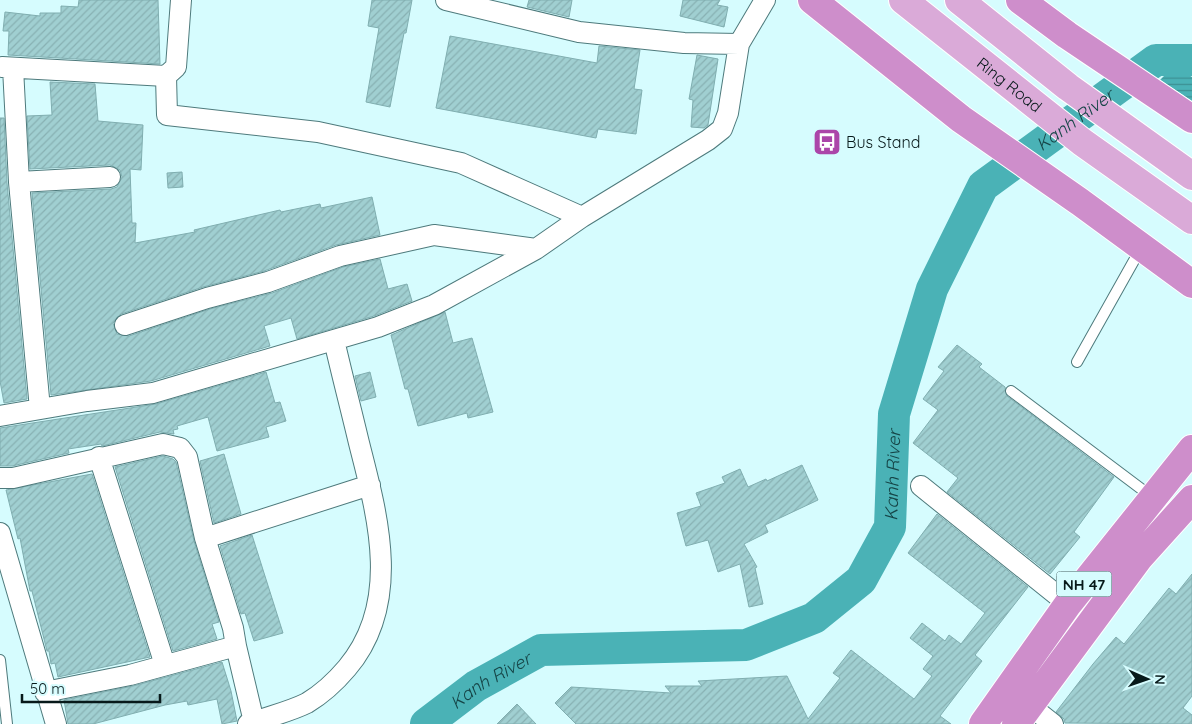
<svg xmlns="http://www.w3.org/2000/svg" width="1192" height="724" font-family="Quicksand,sans-serif">
<style>
.water{fill:url(#water-rules)}
.lines{fill:none;stroke-linecap:round;stroke-linejoin:round}
.river{stroke:#4ab2b6;stroke-width:32}
.building{fill:url(#building-hatch);stroke:#80aeb0}
.service-casing{stroke:#4e7a7c;stroke-width:12}
.minor-casing{stroke:#4e7a7c;stroke-width:22}
.primary-casing{stroke:#fff;stroke-width:30}
.trunk-casing{stroke:#fff;stroke-width:30}
.service{stroke:#fff;stroke-width:10}
.minor{stroke:#fff;stroke-width:20}
.primary{stroke:#daaad8;stroke-width:28}
.trunk{stroke:#ce8ecb;stroke-width:28}
.labels{text-anchor:middle;dominant-baseline:central;stroke-width:4;stroke-linejoin:round;paint-order:stroke}
.shield{fill:#d6fcfe;stroke:#455d5e;stroke-width:1}
.shield-label{font-size:15px;font-weight:bold;fill:#07191a}
.street-label{font-size:16px;fill:#07191a;stroke:#d6fcfe}
.poi-label{font-size:16px;fill:#07191a;stroke:#d6fcfe;text-anchor:start}
.water-label{font-size:18px;font-style:italic;fill:#164547;stroke:#d6fcfe}
</style>
<defs>
<pattern id="water-rules" width="6" height="5" patternUnits="userSpaceOnUse" patternTransform="scale(1.25)"><rect width="6" height="5" fill="#4ab2b6"/><path d="M0 2.5h6" fill="none" stroke="#3c9093"/></pattern>
<pattern id="building-hatch" width="6" height="6" patternUnits="userSpaceOnUse" patternTransform="scale(1.25)"><rect width="6" height="6" fill="#a0cfd1"/><path d="M-1 1l2-2M0 6l6-6M5 7l2-2" fill="none" stroke="#88b1b3"/></pattern>
</defs>
<rect width="100%" height="100%" fill="#d6fcfe"/>
<!-- water -->
<path class="water" d="M1174,66L1192,77V101L1160,80Z"/>
<g class="lines">
<!-- river -->
<path class="river" id="s1" d="M426,724L476,686L541,650L746,645L814,618L861,580L890,527L894,414L932,289L983,186L1156,60H1192"/>
</g>
<!-- building -->
<path class="building" d="M79,0H158L160,64L8,55L9,31H3L5,12L40,16V13H61V6L78,7Z
M372,0H412L406,33H404L390,107L366,102L379,28L368,26Z
M529,0H572L569,17L527,7Z
M683,0H720L717,5L728,7L724,27L680,16Z
M450,36L597,63L599,46L640,50L634,89L642,90L636,134L598,129L596,138L436,108Z
M697,55L718,59L708,125L704,128L691,127L693,100L689,99Z
M50,82L95,84L98,121L143,125L141,170L130,169L132,223H136L135,243L195,232L194,230L280,210L281,212L320,204L321,208L372,197L380,235L336,245L264,271L203,287L121,314L113,323L117,334L129,336L210,309L272,293L343,267L380,259L388,289L407,284L412,301L374,316L297,339L291,318L264,326L270,346L151,381L51,395L32,193L111,189L117,187L122,177L120,170L110,165L30,169L27,116L52,115Z
M0,118H4L7,183L27,399L4,403L0,381Z
M182,172L183,187L168,188L167,173Z
M445,312L453,343L472,338L493,412L468,418L467,413L418,426L408,389H405L391,335Z
M957,345L982,364L979,367L1005,387L1007,396L1114,477L1074,532L1080,537L1050,574L947,492L958,478L913,443L938,410L923,399L944,371L938,367Z
M266,372L275,403L280,402L286,421L266,427L269,437L217,451L208,417L177,426L178,429L173,430L174,434L160,432L102,446L101,444L68,449L69,453L12,466H0V428L156,404Z
M370,372L376,397L361,401L355,376Z
M224,454L241,514L214,523L200,461Z
M163,456L173,459L176,462L194,541L219,622L212,624L217,639L173,651L115,467Z
M802,465L818,500L765,525L768,532L744,544L757,567L755,568L763,604L749,607L740,564L718,572L708,540L686,546L677,513L701,506L696,493L725,483L722,477L740,469L748,487L766,479L767,481Z
M92,474L150,657L58,677L55,663L51,664L49,651H47L32,591H30L20,538L18,539L6,490Z
M937,514L1028,587L975,655L982,661L940,716L951,724H576L555,703L571,687L671,693L665,686H702L698,681L787,676L808,719L840,678L833,673L851,650L914,699L932,676L923,669L933,656L910,638L922,623L945,641L949,635L961,644L985,613L908,553Z
M252,535L283,633L254,641L245,613L241,614L220,546Z
M1192,574V696L1183,708L1192,715V724L1065,723L1064,719L1056,712L1093,664L1116,637L1124,644L1169,588L1176,594Z
M222,662L231,691L237,721L222,724L217,699L188,705L187,701L165,705L93,724H68L64,700L133,686Z
M517,704L536,724H497Z"/>
<g class="lines">
<defs>
<path id="service" d="M1077,362L1141,248
M1011,391L1152,497
M0,660L7,724"/>
<path id="minor" d="M446,0L579,32L684,43L739,44L765,0
M2,67L166,76L176,67L181,0
M13,68L19,182L40,409
M166,76L167,115L318,132L461,163L582,217L708,140L722,129L728,113L739,44
M19,182L110,177
M125,325L207,298L268,282L340,256L434,235L536,249
M0,416L87,401L153,393L378,327L434,305L536,249L582,217
M99,457L165,665
M0,478H13L163,444L180,448L187,457L205,538L233,628L236,646L130,675L45,692
M921,486L1068,604
M0,533L56,724
M205,538L370,485
M236,646L254,722L248,724
M1029,705L1053,724
M254,722C271,716 291,711 307,703C322,694 336,681 347,668C402,603 378,517 359,443C351,409 342,375 334,340"/>
<g id="primary">
<path id="s2" d="M903,0L1082,142L1192,220"/>
<path d="M959,0L1068,87L1192,176"/>
</g>
<path id="trunk" d="M812,0L961,119L1080,202L1192,284
M1020,0L1067,35L1192,119
M983,724L1068,604L1192,449
M1016,724L1139,558L1192,499"/>
</defs>
<!-- service casing -->
<use href="#service" class="service-casing"/>
<!-- minor casing -->
<use href="#minor" class="minor-casing"/>
<!-- primary casing -->
<use href="#primary" class="primary-casing"/>
<!-- trunk casing -->
<use href="#trunk" class="trunk-casing"/>
<!-- service -->
<use href="#service" class="service"/>
<!-- minor -->
<use href="#minor" class="minor"/>
<!-- primary -->
<use href="#primary" class="primary"/>
<!-- trunk -->
<use href="#trunk" class="trunk"/>
</g>
<!-- icons -->
<defs>
<symbol id="bus-square" viewBox="-11 -11 22 22"><rect x="-9" y="-9" width="18" height="18" rx="4" fill="#ab45a9" stroke="#d6fcfe"/><path d="M-5-6H5V4H4V6H2V4H-2V6H-4V4H-5ZM-3.5-4V0h7V-4ZM-3.5 1.2v1.5H-2V1.2ZM2 1.2v1.5H3.5V1.2Z" fill="#fff"/></symbol>
</defs>
<g fill-rule="evenodd">
<use href="#bus-square" x="811" y="126" width="32" height="32"/>
</g>
<g class="labels">
<!-- shield labels -->
<rect class="shield" x="1056.5" y="571.5" width="55" height="25" rx="4"/>
<g class="shield-label">
<text x="1084" y="584">NH 47</text>
</g>
<!-- street labels -->
<g class="street-label">
<text stroke="none"><textPath href="#s2" startOffset="136">Ring Road</textPath></text>
</g>
<!-- poi labels -->
<g class="poi-label">
<text x="846" y="142">Bus Stand</text>
</g>
<!-- water labels -->
<g class="water-label">
<text stroke="none"><textPath href="#s1" startOffset="1008">Kanh River</textPath></text>
<text stroke="none"><textPath href="#s1" startOffset="588">Kanh River</textPath></text>
<text stroke="none"><textPath href="#s1" startOffset="78">Kanh River</textPath></text>
</g>
</g>
<!-- north arrow -->
<g transform="translate(1147 679) rotate(92)" stroke="#d6fcfe" stroke-width="4" paint-order="stroke">
<path d="M0-4L9 19L0 12L-9 19Z" fill="#07191a"/>
<text y="-8" font-size="14" font-weight="bold" text-anchor="middle" fill="#07191a">N</text>
</g>
<!-- scale -->
<path d="M22 694v8h138v-8" fill="none" stroke="#07191a" stroke-width="2.5"/>
<text x="30" y="694" font-size="15" fill="#07191a" stroke="#d6fcfe" stroke-width="4" paint-order="stroke">50 m</text>
</svg>
